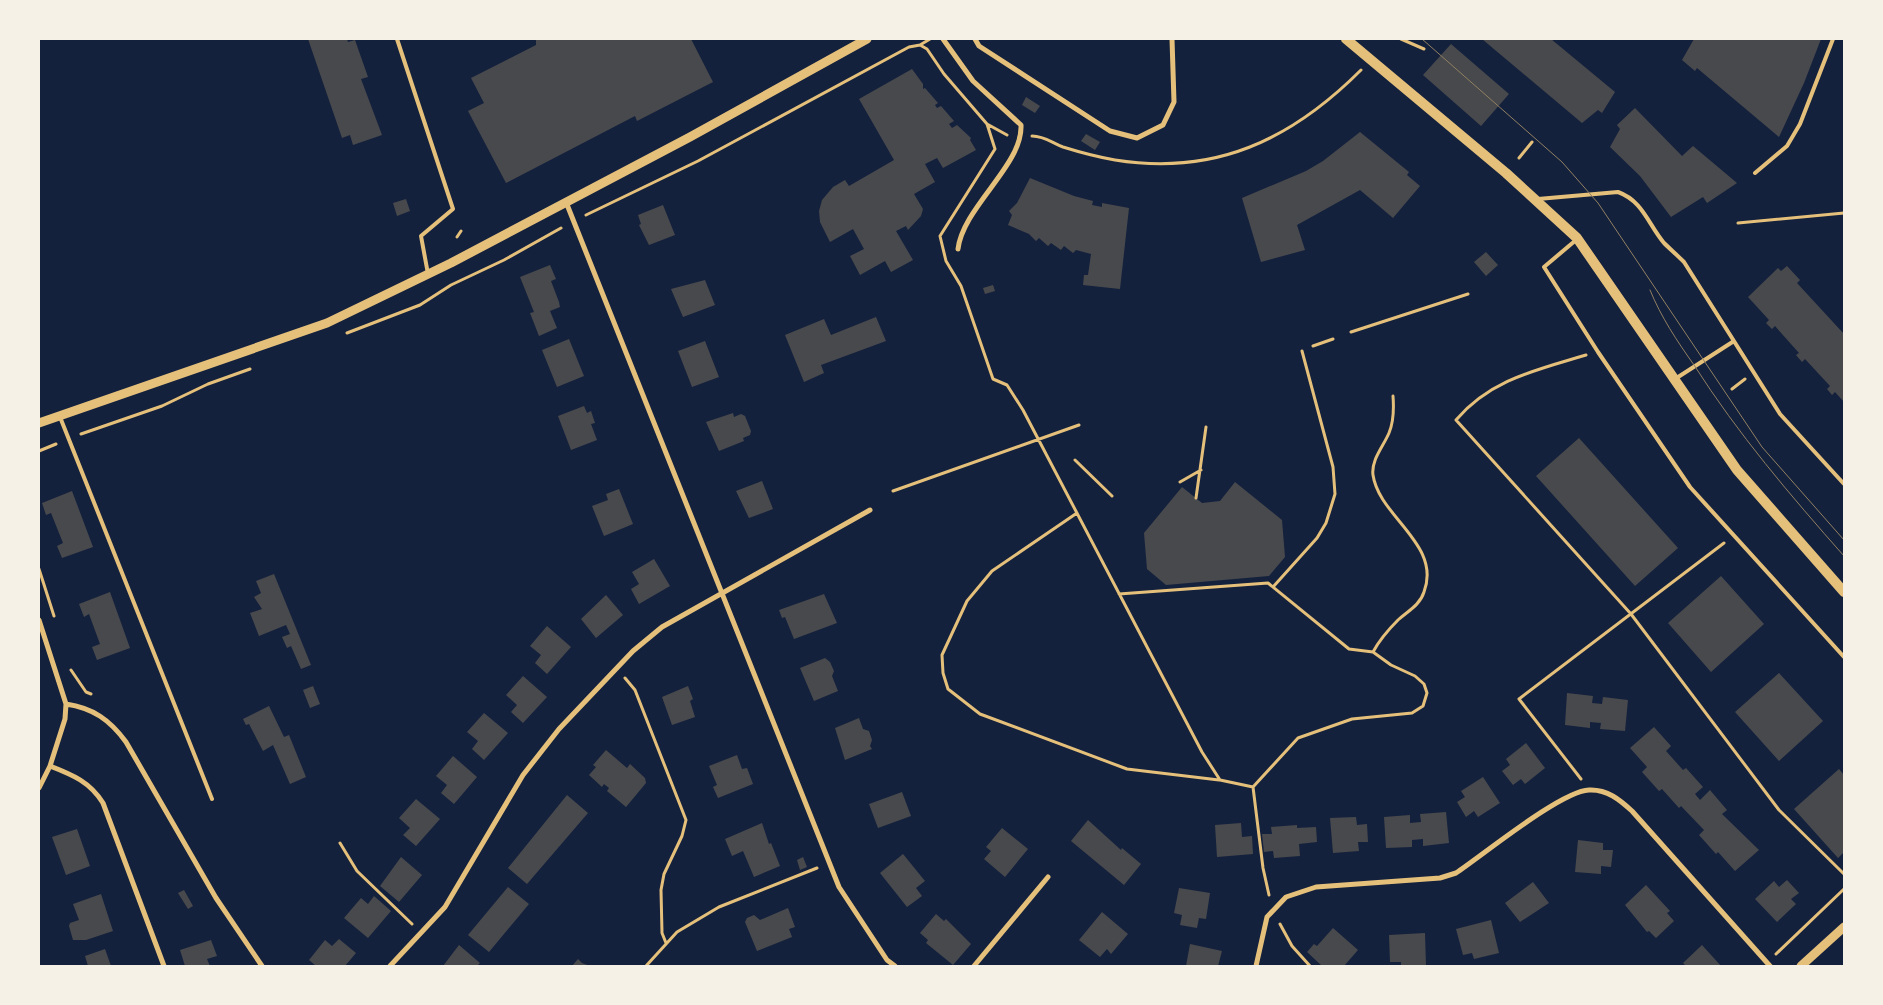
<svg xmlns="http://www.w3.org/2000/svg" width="1883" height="1005" font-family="'Archivo Narrow',sans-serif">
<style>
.building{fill:#48494c}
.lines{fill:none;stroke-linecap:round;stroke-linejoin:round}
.path{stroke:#e5c07b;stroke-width:3}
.service{stroke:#e5c07b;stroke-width:4}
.minor{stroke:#e5c07b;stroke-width:5}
.tertiary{stroke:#e5c07b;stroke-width:9}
.secondary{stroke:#e5c07b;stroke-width:10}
.tram{stroke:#918062;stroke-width:1}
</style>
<rect width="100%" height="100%" fill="#14213d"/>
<!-- building -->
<path class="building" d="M308,39H347L348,42L355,40L368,77L361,79L382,135L353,145L350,135L342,138Z
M536,39H691L713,82L637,121L635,116L506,183L468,111L484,103L471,78L536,45Z
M1482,39H1551L1615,92L1602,113L1598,110L1582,123Z
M1694,39H1821L1804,83L1779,137L1697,68L1695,71L1682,60Z
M1451,44L1509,94L1481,126L1423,75Z
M912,69L923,84V89L925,88L938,103L935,105L937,108L941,106L954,121L949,124L952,128L957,125L971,138L970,140L976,150L943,168L937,158L925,164L935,182L914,194L923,209L921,216L908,230L906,226L896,231L913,260L891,272L885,261L860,275L850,256L864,249L853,229L830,242L820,222L819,211L822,200L833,187L845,180L849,186L894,160L859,99Z
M1026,97L1040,106L1035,113L1022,105Z
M1635,108L1682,156L1693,146L1737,183L1707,203L1703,197L1671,217L1640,176L1610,147L1620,129L1617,125Z
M1360,132L1409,172L1407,175L1420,186L1393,218L1360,190L1297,225L1305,250L1261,262L1242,198L1306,171L1323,161Z
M1086,134L1100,142L1095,150L1081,141Z
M1030,178L1074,196L1093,201L1092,205L1102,207V203L1129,208L1120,289L1083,285L1084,275H1088L1091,254L1076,250L1073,253L1064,246L1061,250L1051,243L1048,246L1039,238L1036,241L1029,234L1008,225L1012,215L1009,211L1017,203Z
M406,199L410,211L397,216L393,203Z
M663,205L675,235L649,245L639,225L641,224L638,215Z
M1486,252L1498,265L1486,276L1474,262Z
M550,265L556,279L551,281L559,302L560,307L550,311L557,328L539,336L530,313L534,312L520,277Z
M1787,266L1800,280L1797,283L1844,334V402L1835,392L1832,395L1827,389L1830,386L1805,359L1802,362L1796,355L1799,353L1775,326L1772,329L1766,323L1769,320L1748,297L1778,268L1781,271Z
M705,280L715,305L683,317L671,289Z
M993,285L995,291L985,294L983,288Z
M876,317L886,341L821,365L824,373L804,382L785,335L824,319L831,335Z
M569,339L584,376L557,387L542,350Z
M705,341L719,377L692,387L678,351Z
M584,406L587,413L591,411L595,423L591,424L597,440L571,450L558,416Z
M733,413L734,417L741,414L745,416L751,431L750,435L743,438L744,441L719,451L706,422Z
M1579,438L1678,548L1635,586L1536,476Z
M762,481L773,509L749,518L736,491Z
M1235,482L1282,520L1285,557L1269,576L1166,585L1147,569L1144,533L1182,487L1202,503L1220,501Z
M619,489L633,524L604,536L592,506L608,500L606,494Z
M72,491L93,547L62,558L57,546L63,543L51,513L46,515L42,503Z
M654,559L670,586L639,604L631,589L639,584L632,572Z
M274,574L311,665L301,669L291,646L287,648L282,637L290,634L286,625L259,636L250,613L262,609L254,597L261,593L256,581Z
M1721,576L1764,624L1711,672L1668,623Z
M110,592L130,648L97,660L92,647L100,644L89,614L84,617L79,604Z
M824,594L837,623L794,639L785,617L782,618L779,610Z
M606,595L623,615L596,638L581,619Z
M547,626L571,647L547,674L535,663L541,655L530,646Z
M825,658L830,662L834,671L832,676L838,691L814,701L800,668Z
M1779,673L1823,721L1779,761L1735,712Z
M523,676L547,697L523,723L511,712L517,705L506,695Z
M313,686L320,704L310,708L303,690Z
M688,686L693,699L690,701L695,717L672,725L662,697Z
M1567,693L1593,696L1592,703L1602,704L1603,697L1628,700L1625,731L1600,729L1601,723L1590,722V728L1565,725Z
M269,706L284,737L289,735L306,777L290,784L273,745L263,751L249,724L246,725L243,719Z
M484,713L508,733L484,760L472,749L478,741L467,732Z
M859,718L863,729L869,731L872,740L870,746L872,749L845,760L835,728Z
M1654,727L1671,746L1666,751L1683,770L1686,768L1703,787L1695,794L1700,800L1710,790L1727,810L1722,814L1759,850L1735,871L1718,852L1716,854L1699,835L1704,830L1681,806L1679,808L1662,789L1659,791L1642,772L1647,767L1630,748Z
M1526,743L1545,768L1525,784L1521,779L1513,785L1502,771L1510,765L1506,759Z
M606,750L627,768L630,764L645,778L646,783L626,807L607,791L609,788L604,784L602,787L589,775L596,767L593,765Z
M737,755L742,769L747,768L753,784L718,798L713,787L717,785L709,766Z
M453,756L477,777L454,804L441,793L447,785L436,776Z
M1839,769L1844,775V852L1838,858L1794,809Z
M1483,777L1500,803L1478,817L1474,811L1466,817L1457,802L1465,797L1461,791Z
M902,792L911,816L878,828L869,804Z
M567,795L588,813L527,884L508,868Z
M416,799L440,819L416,846L403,835L410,828L399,818Z
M1446,812L1449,843L1423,846V839L1412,840V847L1386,848L1384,817L1410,815V823L1421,822L1420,814Z
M1356,817L1357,825L1367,824L1368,842H1358L1359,851L1333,853L1330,818Z
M1088,820L1121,850L1122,848L1141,864L1124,885L1071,841Z
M762,823L769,844L771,843L780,866L754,877L743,851L732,856L725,839Z
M1241,823L1242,837L1252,836L1253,854L1217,857L1215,825Z
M1297,825V828L1316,827L1317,842L1299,844L1300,856L1274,858L1273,851L1264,852L1262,834H1272L1271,827Z
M1002,828L1028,849L1005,877L984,859L991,851L986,847Z
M77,829L90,866L66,875L52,837Z
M1578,840L1603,843V850H1613L1611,867L1601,866V874L1575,872Z
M903,854L925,881L916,888L922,896L907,907L880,873Z
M401,857L422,875L399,902L380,886Z
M803,857L807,867L800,870L797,860Z
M1787,880L1799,893L1791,899L1796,904L1777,922L1755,899L1774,881L1779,887Z
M1533,882L1549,903L1520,922L1505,903Z
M1646,885L1670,911L1667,913L1674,921L1656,938L1649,931L1647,932L1625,905Z
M508,887L529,904L489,952L468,935Z
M1179,888L1210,893L1206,919L1199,918L1197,928L1180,925L1182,915L1174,913Z
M184,890L193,906L188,909L178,893Z
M101,894L113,931L86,940H73L69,926L70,923L79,920L73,904Z
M374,896L391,911L368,938L344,918L361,898L368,904Z
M788,908L795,927L789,929L792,937L757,951L745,922L747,918L754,915L760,920Z
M1102,912L1128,934L1111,954L1107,949L1100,957L1079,940Z
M936,914L944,921L946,919L971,944L953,965L926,943L928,940L920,933Z
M1491,920L1499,953L1474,959L1472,953L1463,955L1456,929Z
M1333,928L1358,950L1344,966H1322L1307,952L1314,944L1317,946Z
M1425,933L1426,966H1401V962H1390L1389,935Z
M339,939L356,953L345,966H316L309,960L325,940L332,946Z
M211,940L217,956L207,959L210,966H185L180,950Z
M1190,944L1222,951L1218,966H1186Z
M459,945L480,963L477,966H443Z
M1702,945L1721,966H1686L1683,963Z
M105,949L111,966H88L85,956Z
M578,959L582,963L590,966H572Z"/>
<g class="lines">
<!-- path -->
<path class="path" d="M1401,39L1424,49
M920,45L930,39
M987,124L995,149L940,236L946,261L961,286L993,379L1007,385L1023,410L1202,752L1220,780L1253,787
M1032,136C1045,136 1052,143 1063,147C1079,152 1098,157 1115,160C1215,176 1291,140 1361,70
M1519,158L1532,142
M586,215L698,161L909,47L920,45L927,49L944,74L987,124L1007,135
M1738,223L1844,213
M457,237L461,231
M1351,332L1468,294
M347,333L420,305L451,285L504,260L561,228
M1313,346L1333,339
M1586,355C1537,370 1491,379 1456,420L1631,614L1779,810L1844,874
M1732,389L1745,379
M81,434L162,406L208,384L250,369
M39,451L56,444
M1075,460L1112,496
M1180,482L1201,470
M893,491L1079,425
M1196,498L1206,427
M1077,513L992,571L967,601L942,655L943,673L948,689L980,714L1127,769L1219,780
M39,569L54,616
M1273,587L1317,538L1326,523L1335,494L1333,467L1302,351
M1119,594L1268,583L1349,649L1373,652L1391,665L1415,676L1424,684L1427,693L1423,706L1412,713L1352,719L1298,738L1253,787L1263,868L1269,895
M1373,652C1380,639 1388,630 1398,620C1408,611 1420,605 1424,592C1442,544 1379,517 1373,475C1371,460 1383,447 1389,433C1394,421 1394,409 1393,396
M71,670L86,692L91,694
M625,678L635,690L686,820L682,836L664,874L661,890L662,933L666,943
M1581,779L1519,699L1724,543
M340,843L357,871L412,924
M1280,924L1292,946L1310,966
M1776,954L1844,889
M646,966L677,932L719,907L817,868"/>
<!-- service -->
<path class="service" d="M397,39L453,209L421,236L428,274
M1755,173L1787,146L1800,124L1833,39
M1538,199L1618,192C1643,201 1648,224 1664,243C1670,249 1677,255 1684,262L1780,414L1844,484
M1576,240L1544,267L1598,352L1690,487L1844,657
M1675,379L1734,341
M60,417L212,799"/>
<!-- minor -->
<path class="minor" d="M943,39L973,81L1021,125C1023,165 963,207 958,249
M975,39L979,46L1110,131L1137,138L1163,125L1174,102L1172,39
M566,202L839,887L887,960L895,966
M39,620L66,704L65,719L50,766C73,775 90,782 103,803L164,966
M66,704C93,708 110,720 126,742L216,898L262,966
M39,788L50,766
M390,966L445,907L523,775L559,729L633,651L662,627L870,510
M974,966L1048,877
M1256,966L1267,917L1286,897L1316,887L1440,878L1456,873C1483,855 1561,791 1589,790C1607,789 1620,800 1632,811L1770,966"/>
<!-- tertiary -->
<path class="tertiary" d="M39,423L327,323L451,263L690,137L867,39
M1801,966L1844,927"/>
<!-- secondary -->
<path class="secondary" d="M1346,39L1506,173L1577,238L1737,470L1844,592"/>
<!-- tram -->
<path class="tram" d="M1422,39L1562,162L1598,203L1762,447L1844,540
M1650,290C1661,317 1677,341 1694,365C1738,434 1790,495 1844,556"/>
</g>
<!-- border -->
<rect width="1883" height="1005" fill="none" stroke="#f6f1e7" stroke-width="80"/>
</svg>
